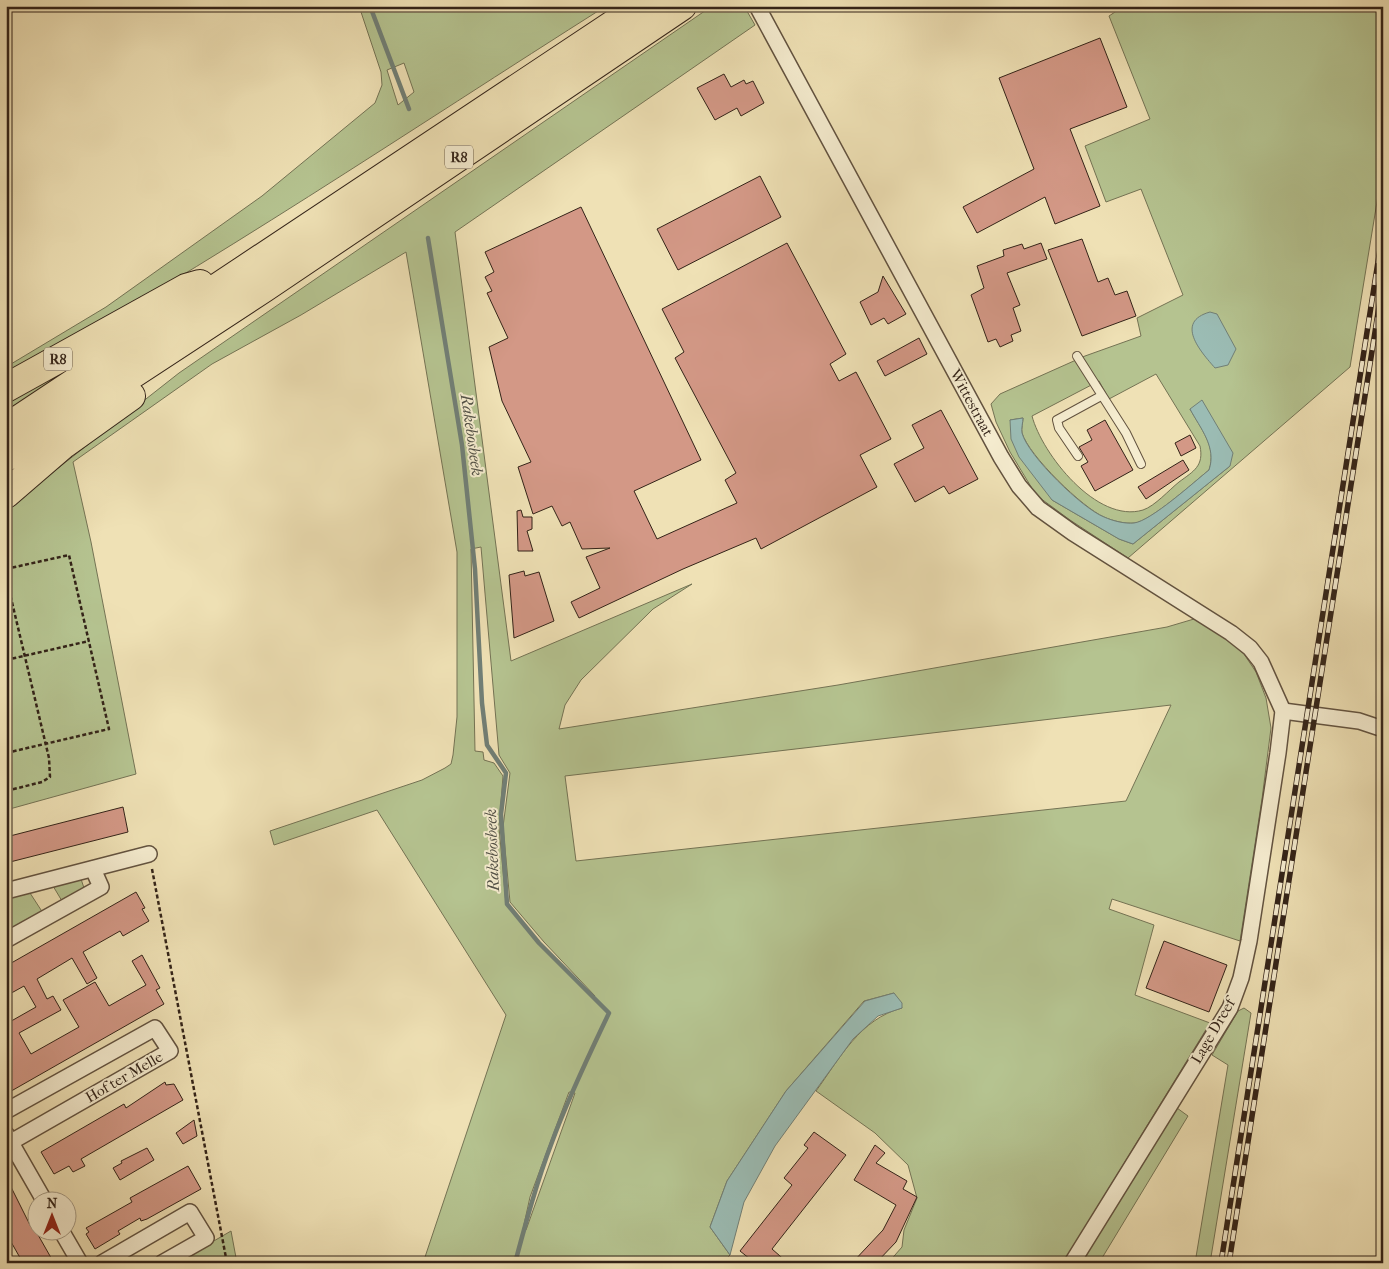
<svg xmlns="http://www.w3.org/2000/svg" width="1389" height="1269" font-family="'IM FELL French Canon',serif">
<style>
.green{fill:#b5c390;stroke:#747354;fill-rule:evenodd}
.water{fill:#9bbcb4;stroke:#717f76}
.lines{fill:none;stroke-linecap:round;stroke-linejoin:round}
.stream{stroke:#717f76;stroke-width:4.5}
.building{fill:#d39886;stroke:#332318}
.lane-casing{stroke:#62523f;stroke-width:10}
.street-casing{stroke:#62523f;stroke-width:18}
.highway-casing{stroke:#332318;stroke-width:30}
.path{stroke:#332318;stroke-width:2.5;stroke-dasharray:4 2.5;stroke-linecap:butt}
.lane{stroke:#f5eccf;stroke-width:8}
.street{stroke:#f5eccf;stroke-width:15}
.highway{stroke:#efe1b5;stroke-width:28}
.rail-casing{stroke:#332318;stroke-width:5.5}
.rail{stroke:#f5eccf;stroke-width:4;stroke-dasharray:11;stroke-linecap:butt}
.labels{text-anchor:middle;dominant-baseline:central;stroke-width:4;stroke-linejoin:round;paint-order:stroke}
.shield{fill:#f5eccf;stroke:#6d5f4f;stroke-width:1}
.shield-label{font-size:14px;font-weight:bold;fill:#332318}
.street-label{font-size:15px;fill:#332318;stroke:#f5eccf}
.water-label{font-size:16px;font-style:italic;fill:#525147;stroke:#f5eccf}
</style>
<rect width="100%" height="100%" fill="#efe1b5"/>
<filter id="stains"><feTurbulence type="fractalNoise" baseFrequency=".004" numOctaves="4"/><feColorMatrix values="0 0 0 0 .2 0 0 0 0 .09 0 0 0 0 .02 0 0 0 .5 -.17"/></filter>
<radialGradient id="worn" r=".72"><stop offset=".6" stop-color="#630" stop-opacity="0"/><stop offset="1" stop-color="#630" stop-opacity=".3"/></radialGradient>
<!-- green -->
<path class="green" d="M359,6H606C407,132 212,264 6,378V367L106,307L262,196L375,103L382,85L381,72ZM404,63L414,92L398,105L387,70Z
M712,6H744L755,25L455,232L511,661L692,584L653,609L581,680L565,705L559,729L838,685L1167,627L1194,619L1228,640L1244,654L1256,672L1266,698L1271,728L1262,799L1240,941L1112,899L1109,909L1154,925L1135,995L1210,1023L1063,1263H888L902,1247L904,1230L917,1198L908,1165L875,1133L816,1091C840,1058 860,1019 902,1008L894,993L864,1001L786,1091L727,1181L710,1227L730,1255L722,1263H423L506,1015L377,810L274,845L270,831L422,780L445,768L451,764L453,755L457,717V552L406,252L301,315L212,364L73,462L91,542L136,774L6,810V509L179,373ZM481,547L499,755L510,773L503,827L510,902L544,942L595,996L553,959L506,904L499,827L503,776L494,763L484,760L483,752L475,751L471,549ZM1171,705L1126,801L576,861L565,776ZM569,1092L575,1093L526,1230L523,1229L530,1197Z
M1124,6H1383V165L1350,367L1128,558L1070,520L1036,495L1010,452L996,422L991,404L1000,394L1085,356L1141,336L1137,318L1183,295L1141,189L1106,202L1085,146L1150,119L1109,16ZM1156,374L1200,446C1204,466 1194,471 1179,482C1169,490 1155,506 1143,510C1097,524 1042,454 1032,416L1099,381L1109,399ZM1190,409L1230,466L1133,544L1119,539L1052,500L1010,420L1023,418C1023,422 1021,429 1022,433C1029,456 1083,508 1104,517C1113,521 1125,524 1135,523C1151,521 1194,482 1209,470C1217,447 1201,429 1190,409Z
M115,339L6,411V398Z
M81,879L84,888L62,901L53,886Z
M30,893L43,913L6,933V898Z
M1244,1008L1251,1013L1210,1263H1195L1228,1065L1212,1055L1238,1011Z
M1177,1108L1188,1116L1099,1263H1081Z
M231,1231L237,1263H176Z"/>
<!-- water -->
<path class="water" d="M1210,312L1217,314L1236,349L1228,365L1215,368C1201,352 1174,322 1210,312Z
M1202,400L1233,453L1230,466L1133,544L1119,539L1052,500L1019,457L1011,439L1010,420L1023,418C1023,422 1021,429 1022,433C1028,456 1083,509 1104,517C1113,521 1125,524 1134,523C1151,521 1194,482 1209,470C1217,447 1200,428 1190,409Z
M894,993L902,1003V1008L878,1016L853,1039L775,1146L744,1202L730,1255L710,1227L727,1181L786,1091L865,1001Z"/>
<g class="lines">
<!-- stream -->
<path class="stream" d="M370,6L409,109
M428,238L462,445L475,569L482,703L487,745L506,773L501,814L507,904L539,943L609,1013C589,1055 568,1098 552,1142C537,1181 526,1222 515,1263"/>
</g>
<!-- building -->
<path class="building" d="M1100,38L1127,107L1070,129L1100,206L1055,224L1045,197L977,233L963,207L1034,169L999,78Z
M724,74L731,87L744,80L746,84L753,81L764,103L741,116L737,108L715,120L697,88Z
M760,176L781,217L678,270L657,229Z
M581,207L701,460L634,491L657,539L737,503L725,480L736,473L675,358L684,352L662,309L787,243L846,354L830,364L839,381L856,372L891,439L860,455L877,487L761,549L756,538L683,569L579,618L571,602L600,588L586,557L610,548L582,549L570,522L562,526L552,506L533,514L518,467L531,462L502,401L489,347L508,338L487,293L492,291L485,277L494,272L485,252Z
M1082,239L1098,282L1108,278L1115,295L1127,291L1136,316L1082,336L1048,250Z
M1041,243L1047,259L1007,273L1020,305L1013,308L1021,331L1011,335L1013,341L1000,347L996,339L988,342L971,295L984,288L977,266L1004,256L1003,250L1022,244L1024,249Z
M883,276L906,314L888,324L884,318L871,325L860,302L878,292Z
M919,338L927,354L885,376L877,361Z
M941,410L978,479L949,494L944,486L915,502L894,464L924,448L912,425Z
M1105,420L1133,470L1095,491L1081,466L1088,462L1079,447L1092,440L1087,430Z
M1190,435L1196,448L1181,456L1175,443Z
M1183,460L1189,470L1146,499L1138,487Z
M521,510L523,517H532V529L527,531L533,551H518L517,511Z
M524,571L525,576L539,572L554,621L514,638L509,575Z
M123,807L128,832L6,863V837Z
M136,892L145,908L142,909L149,921L123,936L120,931L83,952L97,978L87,984L72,958L37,979L47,999L53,996L61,1010L19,1033L31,1054L79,1027L63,1000L95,982L109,1006L146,985L132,961L142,955L160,988L156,990L164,1004L6,1094V1024L36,1007L24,986L6,996V966Z
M1164,941L1227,965L1209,1012L1146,988Z
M165,1082L166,1085L174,1084L183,1100L81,1159L85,1166L73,1172L69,1166L54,1174L41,1152L124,1104L126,1108Z
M194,1120L197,1136L183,1144L176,1133Z
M814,1132L846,1155L772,1249L788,1263H755L740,1251L792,1185L784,1178L808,1148L804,1145Z
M875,1145L885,1153L876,1163L907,1181L903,1189L917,1197L896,1242L876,1263H852L883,1230L896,1205L854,1180Z
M147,1148L154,1160L120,1180L113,1168L122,1163L121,1161Z
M188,1166L201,1189L147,1219L141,1221L140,1218L118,1231L120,1234L95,1249L86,1234L89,1232L86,1228L132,1202L130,1198Z
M6,1177L31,1227L33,1226L54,1263H23L6,1233Z"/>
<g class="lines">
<defs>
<path id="lane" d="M1077,356L1126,433L1141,464
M1078,456L1059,428L1057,420L1101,396"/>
<g id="street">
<path id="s1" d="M757,6L1001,457L1019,486L1038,508L1073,533L1231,633L1250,648L1261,662L1283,711L1278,753L1249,941L1241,978L1230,1008L1072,1263"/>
<path d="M1283,711L1359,721L1383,729"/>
<path d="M6,891L149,854"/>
<path d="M6,940L101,887L93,869"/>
<path d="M6,1111L155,1028L170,1051L11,1142"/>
<path d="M6,1134L45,1202"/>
<path d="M62,1232L80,1263"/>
<path d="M102,1263L190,1212L206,1238L162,1263"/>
</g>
<path id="highway" d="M6,388L186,288L200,284
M6,428L641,6
M6,457L264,288L682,6
M6,494L64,444L131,396"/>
</defs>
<!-- lane casing -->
<use href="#lane" class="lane-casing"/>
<!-- street casing -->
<use href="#street" class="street-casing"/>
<!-- highway casing -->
<use href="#highway" class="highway-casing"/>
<!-- path -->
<path class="path" d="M6,569L69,555L109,729L6,753
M6,577L49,758L50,777L42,782L6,791
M6,660L89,641
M152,869L227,1263"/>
<!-- lane -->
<use href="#lane" class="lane"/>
<!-- street -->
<use href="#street" class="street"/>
<!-- highway -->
<use href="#highway" class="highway"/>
<defs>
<path id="rail" d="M1221,1263L1383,230
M1229,1263L1383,281"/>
</defs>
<!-- rail casing -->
<use href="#rail" class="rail-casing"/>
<!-- rail -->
<use href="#rail" class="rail"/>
</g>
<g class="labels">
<!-- shield labels -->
<g class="shield">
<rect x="445" y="145.5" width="28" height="23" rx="4"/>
<rect x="44" y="347.5" width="28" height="23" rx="4"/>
</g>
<g class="shield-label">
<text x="459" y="157">R8</text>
<text x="58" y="359">R8</text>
</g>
<!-- street labels -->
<g class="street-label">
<text stroke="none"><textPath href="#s1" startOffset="451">Wittestraat</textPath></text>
<text transform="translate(1213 1031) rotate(-60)">Lage Dreef</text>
<text transform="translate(124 1077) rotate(-30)">Hof ter Melle</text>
</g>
<!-- water labels -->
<g class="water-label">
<text transform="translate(472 435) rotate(82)">Rakebosbeek</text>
<text transform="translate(492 850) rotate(-92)">Rakebosbeek</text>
</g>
</g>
<!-- margin -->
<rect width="1389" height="1269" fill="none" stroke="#efe1b5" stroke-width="25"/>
<rect x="8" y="8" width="1374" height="1254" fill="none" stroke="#332318" stroke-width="2.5"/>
<rect x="12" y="12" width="1364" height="1244" fill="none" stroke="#332318"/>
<!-- north arrow -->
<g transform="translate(52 1216)"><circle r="24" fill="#f5eccf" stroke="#a79c86"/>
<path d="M0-4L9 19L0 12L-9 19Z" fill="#8f2418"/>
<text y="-8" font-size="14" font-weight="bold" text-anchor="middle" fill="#332318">N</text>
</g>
<rect width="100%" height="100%" filter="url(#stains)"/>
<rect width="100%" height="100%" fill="url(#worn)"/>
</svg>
